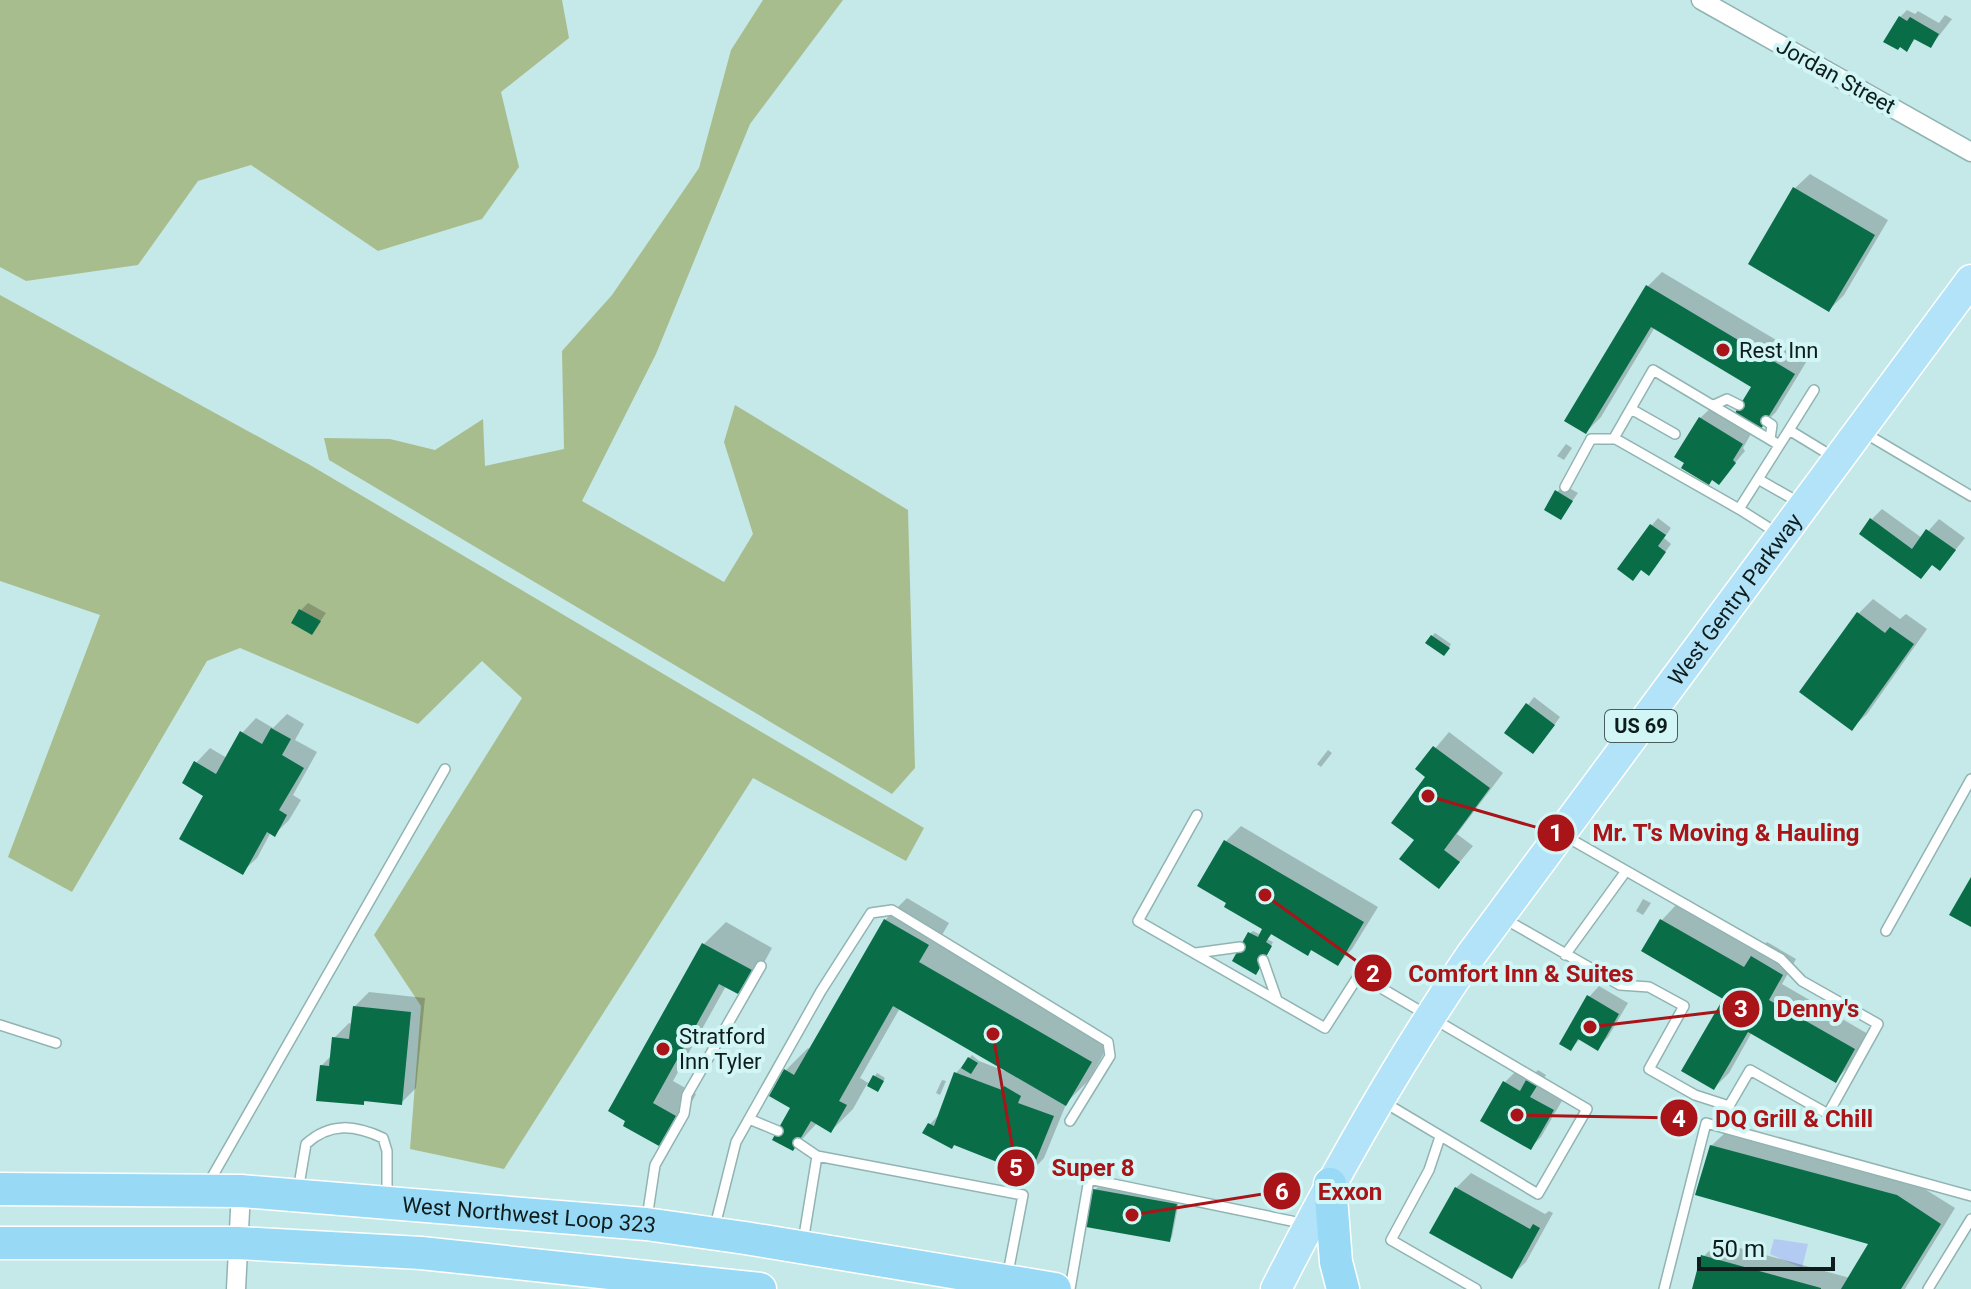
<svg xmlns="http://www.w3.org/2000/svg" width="1971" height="1289" font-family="Roboto,sans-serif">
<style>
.green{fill:#a8bd8e}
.water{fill:#b3caf2}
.shadow{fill:#0003}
.building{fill:#096d48}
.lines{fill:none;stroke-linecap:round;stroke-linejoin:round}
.service-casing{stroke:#91b4b3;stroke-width:12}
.minor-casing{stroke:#91b4b3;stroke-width:21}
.primary-casing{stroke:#fff;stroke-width:33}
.trunk-casing{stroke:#fff;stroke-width:35}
.service{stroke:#fff;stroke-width:9}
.minor{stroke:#fff;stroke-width:18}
.primary{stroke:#b2e3f8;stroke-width:30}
.trunk{stroke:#98daf6;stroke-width:32}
.poi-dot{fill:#a81418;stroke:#d2f6f5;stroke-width:3}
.labels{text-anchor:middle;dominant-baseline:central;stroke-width:8;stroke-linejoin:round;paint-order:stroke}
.shield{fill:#d2f6f5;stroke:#4a5d5d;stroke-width:2}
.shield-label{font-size:20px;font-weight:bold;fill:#0f1c1c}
.street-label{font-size:22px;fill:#0f1c1c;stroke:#d2f6f5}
.poi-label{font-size:22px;fill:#0f1c1c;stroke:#d2f6f5;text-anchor:start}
.leader{fill:none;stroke:#a81418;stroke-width:3}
.callout-dot{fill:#a81418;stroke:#d2f6f5;stroke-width:3}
.mark-label{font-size:24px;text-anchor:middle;font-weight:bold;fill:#fff}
.callout-label{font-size:24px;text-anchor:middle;font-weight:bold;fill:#a81418;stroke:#d2f6f5;stroke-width:8;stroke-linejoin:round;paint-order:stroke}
</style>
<rect width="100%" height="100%" fill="#c5e9e8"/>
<!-- green -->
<path class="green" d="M0,0H562L569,38L501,92L519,167L482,219L378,251L251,165L198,181L138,265L26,281L0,267Z
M763,0H843L750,124L656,354L582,501L724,582L753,534L724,442L735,405L908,510L915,768L892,794L329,460L324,438L390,439L435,450L483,419L485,466L564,449L562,351L612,295L699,168L731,50Z
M0,295L310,465L924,828L906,861L753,778L504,1169L410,1149L421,1006L374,935L522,698L482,661L418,724L240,648L207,661L72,892L8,857L100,615L0,581Z"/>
<!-- water -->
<path class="water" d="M1774,1239L1808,1244L1802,1268L1770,1254Z"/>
<!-- shadow -->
<path class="shadow" d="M1907,10L1915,14L1918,11L1939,23L1945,15L1952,19L1931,46L1916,38L1907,49L1900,17Z
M1810,174L1888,220L1844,295L1829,310L1795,188Z
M1662,272L1808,359L1776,412L1761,427L1753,386L1655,327L1601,417L1586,432L1648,286Z
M1711,408L1752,432L1743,448L1745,451L1719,482L1700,418Z
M1566,444L1572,448L1564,460L1557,456Z
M1564,485L1578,493L1561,517L1557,492Z
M1882,509L1922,538L1939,519L1965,538L1940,569L1933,563L1920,576L1872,519Z
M1658,518L1671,528L1664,538L1671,544L1655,566L1642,568L1652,525Z
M1873,599L1900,619L1906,614L1927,629L1867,714L1852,728L1858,614Z
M308,603L326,613L312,633L301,610Z
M1435,633L1451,644L1447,651L1432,636Z
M1534,697L1560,717L1540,745L1507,732Z
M287,714L304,724L295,740L317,752L293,795L301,800L289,820L275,834L271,832L257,858L242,872L206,795L196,763L210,748L227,758L242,733L256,718L273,728Z
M1449,732L1503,773L1457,834L1473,846L1439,887L1417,840L1428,776L1418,769Z
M1328,750L1332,753L1321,767L1317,764Z
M1241,826L1378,907L1352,949L1338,964L1312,949L1273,933L1267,939L1273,942L1258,969L1250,933L1253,931L1261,935L1265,929L1200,885L1226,841Z
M907,898L949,923L939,940L1112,1039L1088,1081L1067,1102L1044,1158L1030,1173L929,1125L941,1113L956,1073L972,1055L979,1061L1005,1071L1006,1069L900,1008L860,1078L870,1084L877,1073L885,1078L880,1087L877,1090L867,1084L853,1109L831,1131L817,1123L793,1149V1108L786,1070L808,1048L811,1050L885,920Z
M1643,899L1651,903L1643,915L1636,911Z
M1676,905L1758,952L1767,942L1796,959L1782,984L1868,1034L1850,1065L1836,1080L1752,1032L1729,1073L1714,1088L1726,998L1644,951L1662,920Z
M726,922L772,948L760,970L738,992L726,986L673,1081L696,1094L681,1122L659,1143L610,1111L704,944Z
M1599,986L1628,1003L1608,1037L1597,1048L1581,1038L1571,1049L1589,997Z
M369,992L425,998L416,1088L401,1103L367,1100L363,1103L321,1066L332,1055L334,1038L349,1023L353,1024L354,1007Z
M1538,1070L1546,1075L1539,1085L1563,1099L1541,1137L1530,1148L1483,1120L1505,1082L1516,1071L1529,1079Z
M942,1080L946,1081L940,1095L936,1093Z
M1726,1132L1912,1181L1955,1208L1905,1289H1694L1703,1257L1718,1242L1850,1278L1871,1243L1711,1146Z
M1471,1173L1545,1214L1549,1211L1553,1213L1526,1262L1511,1276L1456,1188Z
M1098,1187L1179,1201L1172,1237L1169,1240L1095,1190Z"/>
<!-- building -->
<path class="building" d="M1899,16L1907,21L1910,17L1939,34L1931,48L1914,39L1907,52L1900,47L1898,50L1883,42Z
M1793,187L1875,235L1829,312L1748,264Z
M1646,285L1795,374L1761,429L1735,413L1751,387L1651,327L1586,434L1564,421Z
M1699,417L1743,444L1733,460L1736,463L1719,485L1712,480L1709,485L1681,468L1684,463L1674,457Z
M1555,490L1573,501L1561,520L1544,510Z
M1870,518L1912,549L1926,529L1956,550L1940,571L1932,565L1921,579L1859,534Z
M1650,524L1666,535L1658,546L1666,552L1649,576L1641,570L1633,581L1617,569Z
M299,609L321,621L312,635L291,623Z
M1857,612L1885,633L1890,627L1914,644L1852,731L1799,692Z
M1431,635L1450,648L1444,656L1425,643Z
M1526,703L1555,725L1533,754L1504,733Z
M271,728L291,739L282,755L304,768L279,810L287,815L275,837L267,832L243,875L179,839L203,796L182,783L194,761L216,774L240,731L262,744Z
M1433,746L1490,788L1444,850L1460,862L1439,889L1399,859L1414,840L1391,823L1425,777L1415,769Z
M1224,840L1364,922L1338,966L1311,950L1308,956L1271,934L1266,942L1272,946L1256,975L1232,961L1248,932L1258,937L1262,929L1224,907L1226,903L1197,886Z
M1971,877V927L1949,915Z
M884,919L929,945L919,962L1092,1062L1066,1106L893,1006L839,1101L847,1105L831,1133L811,1121L793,1151L772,1140L790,1108L769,1096L784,1069L794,1075Z
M1660,919L1744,967L1751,956L1783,975L1769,1000L1855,1049L1836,1083L1748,1032L1714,1090L1681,1071L1723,999L1641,951Z
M702,943L752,970L738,994L719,984L653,1103L676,1116L659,1146L623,1126L625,1121L608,1111Z
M1587,995L1619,1014L1598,1051L1578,1039L1571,1051L1559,1044Z
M353,1006L411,1012L402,1105L364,1101V1105L316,1101L320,1065L329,1066L332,1037L349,1039Z
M968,1057L978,1063L971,1074L961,1068Z
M954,1072L1002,1090L1004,1086L1021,1096L1018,1103L1054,1116L1030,1175L954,1145L952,1149L922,1133L928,1123L934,1126Z
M873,1075L884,1081L878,1092L867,1086Z
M1526,1080L1537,1086L1530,1097L1554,1110L1531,1150L1480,1121L1503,1081L1520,1091Z
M1710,1145L1897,1195L1941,1224L1901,1289H1841L1868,1244L1695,1195Z
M1455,1187L1530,1229L1533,1224L1540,1228L1512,1279L1429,1233Z
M1093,1189L1177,1204L1170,1242L1086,1227Z
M1701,1255L1821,1288V1289H1692Z"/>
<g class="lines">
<defs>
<path id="service" d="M1714,405L1727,399L1739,405
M1631,409L1675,434
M1766,421L1772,425L1770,439
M1789,430L1814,390
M1863,432L1971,496
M1758,479L1800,503
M1565,487L1591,439H1616
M1739,509L1614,438L1653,370L1779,445
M1777,533L1739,509L1789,430L1835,458
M1197,815L1138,921L1325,1028L1359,975L1587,1109L1538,1194L1382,1101
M1503,918L1620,985L1649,987L1684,1006L1649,1069L1695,1095L1729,1106L1750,1070L1828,1114L1878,1024L1802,981L1781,959L1565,836
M1886,931L1971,779
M1196,953L1240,947
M1565,955L1626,871
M1263,960L1277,1000
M0,1025L56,1043
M749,1119L778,1131
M1440,1137L1429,1170L1391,1240L1476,1289
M798,1143L817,1156
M208,1184L445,769
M298,1191L306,1144C330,1122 355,1125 383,1138L387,1151V1199
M647,1218L655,1165L684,1114L687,1095L761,966
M715,1226L736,1142L821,991L871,913L892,910L1108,1042L1110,1056L1070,1121
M803,1242L817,1156L1023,1195L1007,1278
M1070,1289L1089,1179L1306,1224
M1664,1289L1706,1123L1971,1196
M1928,1289L1971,1219"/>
<path id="minor" d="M1701,0L1971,152
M236,1289L241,1191"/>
<g id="primary">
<path id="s1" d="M1276,1289C1335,1173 1398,1062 1471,955L1971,280"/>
</g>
<g id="trunk">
<path d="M1330,1184L1336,1262L1343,1289"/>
<path id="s2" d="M0,1189L241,1191L646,1224L745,1238L1055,1289"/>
<path d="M0,1243H238L421,1253L760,1289"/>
</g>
</defs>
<!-- service casing -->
<use href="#service" class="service-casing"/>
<!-- minor casing -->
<use href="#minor" class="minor-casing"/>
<!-- primary casing -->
<use href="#primary" class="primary-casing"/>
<!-- trunk casing -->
<use href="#trunk" class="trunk-casing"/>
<!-- service -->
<use href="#service" class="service"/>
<!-- minor -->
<use href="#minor" class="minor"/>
<!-- primary -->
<use href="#primary" class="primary"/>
<!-- trunk -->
<use href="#trunk" class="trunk"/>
</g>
<!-- markers -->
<g class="poi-dot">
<circle cx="1723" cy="350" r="8"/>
<circle cx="663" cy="1049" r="8"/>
</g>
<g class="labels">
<!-- shield labels -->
<rect class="shield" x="1605" y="710" width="72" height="32" rx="6"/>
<g class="shield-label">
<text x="1641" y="726">US 69</text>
</g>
<!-- street labels -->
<g class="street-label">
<text transform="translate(1836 76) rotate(29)">Jordan Street</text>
<text stroke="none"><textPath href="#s1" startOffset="830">West Gentry Parkway</textPath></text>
<text stroke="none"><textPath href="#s2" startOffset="530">West Northwest Loop 323</textPath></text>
</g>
<!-- poi labels -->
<g class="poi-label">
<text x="1739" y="350">Rest Inn</text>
<text x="679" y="1036">Stratford<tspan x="679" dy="25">Inn Tyler</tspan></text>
</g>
</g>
<!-- callouts -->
<path class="leader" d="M1428 796L1556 833M1265 895L1373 973M1590 1027L1741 1009M1517 1115L1679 1118M993 1034L1016 1168M1132 1215L1282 1191"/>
<g class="callout-dot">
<circle cx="1428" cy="796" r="8"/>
<circle cx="1265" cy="895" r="8"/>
<circle cx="1590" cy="1027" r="8"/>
<circle cx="1517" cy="1115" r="8"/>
<circle cx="993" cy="1034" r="8"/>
<circle cx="1132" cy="1215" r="8"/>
<circle cx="1556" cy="833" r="20"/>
<circle cx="1373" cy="973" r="20"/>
<circle cx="1741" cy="1009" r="20"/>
<circle cx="1679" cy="1118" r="20"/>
<circle cx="1016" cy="1168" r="20"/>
<circle cx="1282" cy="1191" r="20"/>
</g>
<g class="mark-label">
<text x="1556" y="841">1</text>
<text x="1373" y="982">2</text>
<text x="1741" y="1017">3</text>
<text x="1679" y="1127">4</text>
<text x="1016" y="1176">5</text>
<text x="1282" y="1200">6</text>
</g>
<g class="callout-label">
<text x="1726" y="841">Mr. T's Moving &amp; Hauling</text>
<text x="1521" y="982">Comfort Inn &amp; Suites</text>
<text x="1818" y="1017">Denny's</text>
<text x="1794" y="1127">DQ Grill &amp; Chill</text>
<text x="1093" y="1176">Super 8</text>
<text x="1350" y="1200">Exxon</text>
</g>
<!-- scale -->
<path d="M1699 1257v12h134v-12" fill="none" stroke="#0f1c1c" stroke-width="4"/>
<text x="1711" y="1257" font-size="24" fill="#0f1c1c" stroke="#d2f6f5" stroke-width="6" paint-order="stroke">50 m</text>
</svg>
